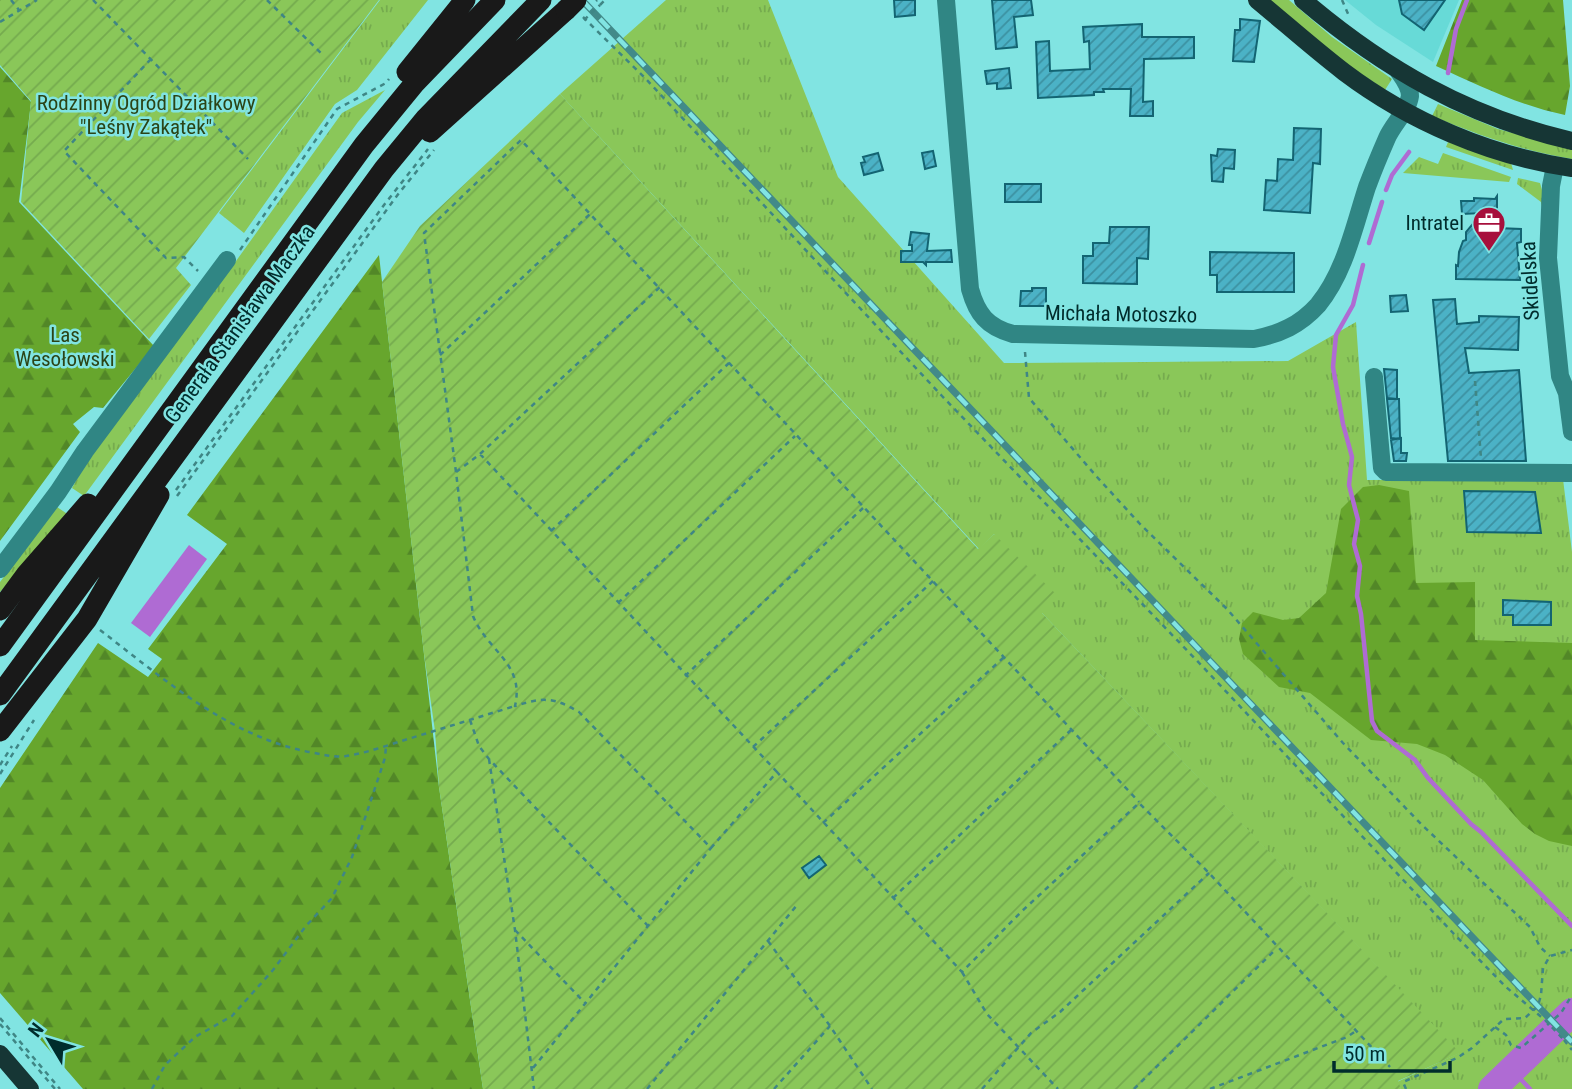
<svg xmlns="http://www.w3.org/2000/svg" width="1572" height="1089" font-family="'Roboto Condensed',sans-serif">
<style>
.built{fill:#67dad7}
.grass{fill:url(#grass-tufts)}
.forest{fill:url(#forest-firs)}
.garden{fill:url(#garden-furrows)}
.water{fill:#af6bd3}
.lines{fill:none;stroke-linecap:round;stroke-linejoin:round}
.stream{stroke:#af6bd3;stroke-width:4.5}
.river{stroke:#af6bd3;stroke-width:28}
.building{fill:url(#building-hatch);stroke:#136472;stroke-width:2}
.path{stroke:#3f8685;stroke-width:2.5;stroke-dasharray:5 5;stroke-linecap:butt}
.minor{stroke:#308684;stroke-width:18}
.major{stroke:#163635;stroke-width:18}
.highway{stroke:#191919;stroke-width:21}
.rail-casing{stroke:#428a89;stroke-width:7}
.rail{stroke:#81e4e2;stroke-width:4.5;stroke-dasharray:13;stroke-linecap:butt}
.path-bridge{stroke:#3f8685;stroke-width:2.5;stroke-dasharray:5 5;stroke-linecap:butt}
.highway-bridge{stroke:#191919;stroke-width:21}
.labels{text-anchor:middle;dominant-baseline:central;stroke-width:5;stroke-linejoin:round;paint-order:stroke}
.park-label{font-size:21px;fill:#2b4416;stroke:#81e4e2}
.poi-label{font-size:21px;fill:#002c2c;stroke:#81e4e2;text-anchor:end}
.street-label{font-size:21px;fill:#002c2c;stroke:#81e4e2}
</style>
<defs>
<pattern id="grass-tufts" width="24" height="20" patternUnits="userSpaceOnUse" patternTransform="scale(1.75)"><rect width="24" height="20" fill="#8ac759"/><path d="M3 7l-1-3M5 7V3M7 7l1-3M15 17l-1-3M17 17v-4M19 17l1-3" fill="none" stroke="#75ab4e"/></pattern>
<pattern id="forest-firs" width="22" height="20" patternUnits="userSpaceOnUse" patternTransform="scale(1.75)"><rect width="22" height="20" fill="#67a62d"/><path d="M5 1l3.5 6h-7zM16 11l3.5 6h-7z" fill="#528727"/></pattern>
<pattern id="garden-furrows" width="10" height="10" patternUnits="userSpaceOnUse" patternTransform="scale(1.75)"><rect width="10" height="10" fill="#8ac759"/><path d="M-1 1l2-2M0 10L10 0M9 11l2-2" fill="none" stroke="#75ab4e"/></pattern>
<pattern id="building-hatch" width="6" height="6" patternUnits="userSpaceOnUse" patternTransform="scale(1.75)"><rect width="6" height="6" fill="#4bb2c6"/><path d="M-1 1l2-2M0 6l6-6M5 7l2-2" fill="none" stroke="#3c91a1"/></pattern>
</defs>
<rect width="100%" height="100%" fill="#81e4e2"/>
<!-- built -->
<path class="built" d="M1345,0H1459L1433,62L1376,25Z"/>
<!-- grass -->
<path class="grass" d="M380,0H428L357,90L335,104L244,233L219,213Z
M666,0H768L838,177L1004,363L1288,361L1356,322L1367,480L1563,479L1572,552V1089H1401L1397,1082L1459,1053L1042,613L994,534L979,549L560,94Z
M1268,0H1289L1332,37L1392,79L1385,90L1345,63Z
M385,90L358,122L84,496L72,488L90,455L216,289L342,113Z
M1438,104L1498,129L1572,149V159C1523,151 1478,135 1432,116Z
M1448,142L1511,163L1513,170L1446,147Z
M1443,153L1511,177L1509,182L1403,173L1419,157L1438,164Z
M1518,178L1540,183L1544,197V220L1541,202L1517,184Z
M57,507L69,515L0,592V582Z"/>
<!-- forest -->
<path class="forest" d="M1462,0H1563L1570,86L1565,115C1520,106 1478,85 1436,66Z
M0,67L31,102L19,202L154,346L103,408L94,407L73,424L80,432L0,541Z
M379,255L439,787L483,1089H83L0,993V788L98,643L148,677L162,659L148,649L227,544L187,515Z
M1379,485L1409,491L1416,583L1475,582V640L1572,643V846L1549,841L1535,834L1522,824L1483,780L1445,755L1417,744L1371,740L1310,693L1279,687L1243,654L1239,639L1242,623L1253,612L1283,620L1299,618L1326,593L1341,509L1363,487Z"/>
<!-- garden -->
<path class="garden" d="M0,0H379L176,268L191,285L149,339L21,202L31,101L0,65Z
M560,94L978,549L994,534L1058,596L1042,613L1460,1053L1398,1081L1401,1089H483L439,787L435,731L424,654L382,282L420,226Z"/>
<!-- water -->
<path class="water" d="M189,545L207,559L150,637L131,623Z"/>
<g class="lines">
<!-- stream -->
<path class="stream" d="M1448,73L1456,29L1467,0
M1386,190L1392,175L1409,152
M1369,243L1382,202
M1363,265L1353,305L1336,335L1333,367L1343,424L1352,457L1349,485L1358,520L1354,544L1360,566L1357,596L1361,614L1372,721L1377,731L1415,760L1428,778L1471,824L1481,832L1572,926
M1512,1070L1530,1089"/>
<!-- river -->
<path class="river" d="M1492,1089L1572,1012"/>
</g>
<!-- building -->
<path class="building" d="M894,0H915V15L895,17Z
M992,0H1031L1033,15L1014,17L1017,47L996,49Z
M1399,0H1445L1424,30L1402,14Z
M1240,19L1260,21L1254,62L1233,61L1235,30H1240Z
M1142,24V37H1194V58L1144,59L1143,102L1153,101V116H1130L1131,89H1103L1104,92H1094V95L1038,98L1036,42L1049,41L1050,71L1090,69L1089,41L1084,42L1083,27Z
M1009,68L1011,88L997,89V83L987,84L985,71Z
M1294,128L1321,129L1320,164L1313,163L1310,213L1264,210L1266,180L1277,181L1278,159L1293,160Z
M1218,149L1235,150L1234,169L1224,168L1223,182L1212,181L1211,155L1217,156Z
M933,151L936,166L925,169L922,153Z
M878,153L883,170L864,175L861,163L865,162L863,157Z
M1005,184H1041V202H1005Z
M1497,196V228L1521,229V242L1517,243L1520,280L1456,279V265L1458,266L1459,252L1463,241L1466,240V232L1482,213L1462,214L1461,201H1474V198L1495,199Z
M1110,227H1149L1148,259L1137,258V284L1083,283V256H1093V243H1109Z
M911,232L929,234L927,251L951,250L952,262H926V265L923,262H901V251H912V245H909Z
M1210,252L1294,253V292H1217V275H1210Z
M1032,288H1046V306H1020L1021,291H1032Z
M1406,295L1408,311L1391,312L1390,296Z
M1455,299L1457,324L1479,322V316L1519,317L1518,350L1465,348L1469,373L1519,370L1526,461H1448L1433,300Z
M1384,369L1397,370V399L1387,398Z
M1387,399H1399L1400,439L1391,438Z
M1401,438V453H1407L1406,461H1394L1391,440Z
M1464,491L1535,492L1541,533L1467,532Z
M1503,600L1551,602V625H1513V615H1503Z
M819,856L826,865L809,878L802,868Z"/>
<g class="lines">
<!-- path -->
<path class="path" d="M11,0L19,10
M93,0L248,159
M267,0L324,56
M1342,0L1349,16
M596,1L597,0
M600,5L605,0
M583,17L645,78L942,396L1203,667L1454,934L1506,987L1545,1020
M0,22L37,0
M151,59L64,151L166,258L184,257L198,271
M240,250L337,109L386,83L389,79
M1025,352L1029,398L1097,477L1140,524L1227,609L1343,743L1421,824L1530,927L1540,947L1550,956
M440,355L590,214
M1475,381L1481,458
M480,454L660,287
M456,472L424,233L521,140L1139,802
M176,490L384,205L428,149
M177,496L399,193L434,150
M551,531L729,363
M618,603L795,436
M100,630C164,679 228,736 309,752C322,754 334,758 346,756C367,753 388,745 408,739C444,728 479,717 515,706
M685,676L863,508
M470,720L479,746L489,759L649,927
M753,747L933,581
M489,759L515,930L534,1089
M0,765L12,746
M777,772L480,454L456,472L473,616C487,651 525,663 515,706C543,697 554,697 579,712L711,848L777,772L962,972L1021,912L1139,803L1209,873L1390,1067
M0,774L34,720
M823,823L1003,658
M893,898L1071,730
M515,930L585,1003
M768,941L830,1026L872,1089
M962,972L987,1014L1058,1089
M0,1018L60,1089
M0,1024L55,1089
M1495,1027L1506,1035L1511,1045L1521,1048L1561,1013L1572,995
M1564,1040L1572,1050
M533,1068L711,848
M152,1089L165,1065L195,1037L232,1016L273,970L305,927L332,898L352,857L385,758L386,746
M647,1089L797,905
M774,1089L830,1026
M982,1089L1031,1033L1060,1012L1209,873
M1134,1089L1276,949
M1210,1089L1347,1037L1356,1031
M1406,1089L1403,1082L1457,1058L1472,1048L1504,1019L1525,1018L1538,1006L1541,995L1543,968L1550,956L1572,950"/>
<!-- minor -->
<path class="minor" d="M946,0L970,289C977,314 987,327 1013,334L1254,339C1280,334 1300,325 1318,305C1345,272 1354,227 1367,187C1373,171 1380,154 1387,138C1393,124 1408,111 1410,96C1410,87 1404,79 1399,72
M1555,166L1551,186L1548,258L1560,376L1567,393L1572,432
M1374,377L1382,468L1386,472L1572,473
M0,569L58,492L85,451L227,260"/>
<!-- major -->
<path class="major" d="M1257,0C1286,24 1314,49 1344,72C1409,121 1490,156 1572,168
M1303,0C1384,69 1468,117 1572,141
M0,1054L30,1089"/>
<!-- highway -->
<path class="highway" d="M407,72L465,0
M430,132L566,10
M0,610L26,575L88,504
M0,646L364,145L414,84L495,0
M0,695L384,169L426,118L541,0
M0,731L87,619L159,495"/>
<defs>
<path id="rail" d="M582,0L1572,1042"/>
</defs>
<!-- rail casing -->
<use href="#rail" class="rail-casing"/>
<!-- rail -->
<use href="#rail" class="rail"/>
<!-- path-bridge -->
<path class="path-bridge" d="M584,20L600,5
M1545,1020L1564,1040"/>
<!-- highway-bridge -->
<path class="highway-bridge" d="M566,10L576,0"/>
</g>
<!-- icons -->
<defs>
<symbol id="office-pin" viewBox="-11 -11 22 30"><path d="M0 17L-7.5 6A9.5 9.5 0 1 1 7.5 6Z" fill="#a70f3c" stroke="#81e4e2"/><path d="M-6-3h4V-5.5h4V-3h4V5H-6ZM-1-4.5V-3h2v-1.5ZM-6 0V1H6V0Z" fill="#fff"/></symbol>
</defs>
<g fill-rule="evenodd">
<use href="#office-pin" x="1470" y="204" width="38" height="52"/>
</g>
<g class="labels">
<!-- park labels -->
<g class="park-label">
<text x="146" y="103">Rodzinny Ogród Działkowy<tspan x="146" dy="24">"Leśny Zakątek"</tspan></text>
<text x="65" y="335">Las<tspan x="65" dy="24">Wesołowski</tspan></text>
</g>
<!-- poi labels -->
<g class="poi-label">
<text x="1464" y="223">Intratel</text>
</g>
<!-- street labels -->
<g class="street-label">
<text transform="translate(1530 281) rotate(-93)">Skidelska</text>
<text transform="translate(1121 314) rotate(1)">Michała Motoszko</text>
<text transform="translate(240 324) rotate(-54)">Generała Stanisława Maczka</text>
</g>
</g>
<!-- north arrow -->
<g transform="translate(49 1040) rotate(308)" stroke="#81e4e2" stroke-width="5" paint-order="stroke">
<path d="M0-5L12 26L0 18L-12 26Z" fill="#002c2c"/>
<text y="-10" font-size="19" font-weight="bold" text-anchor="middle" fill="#002c2c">N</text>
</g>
<!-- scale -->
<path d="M1334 1061v10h116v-10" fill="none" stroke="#002c2c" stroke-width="3.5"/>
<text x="1344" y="1061" font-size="21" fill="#002c2c" stroke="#81e4e2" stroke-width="5" paint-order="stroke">50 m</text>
</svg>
